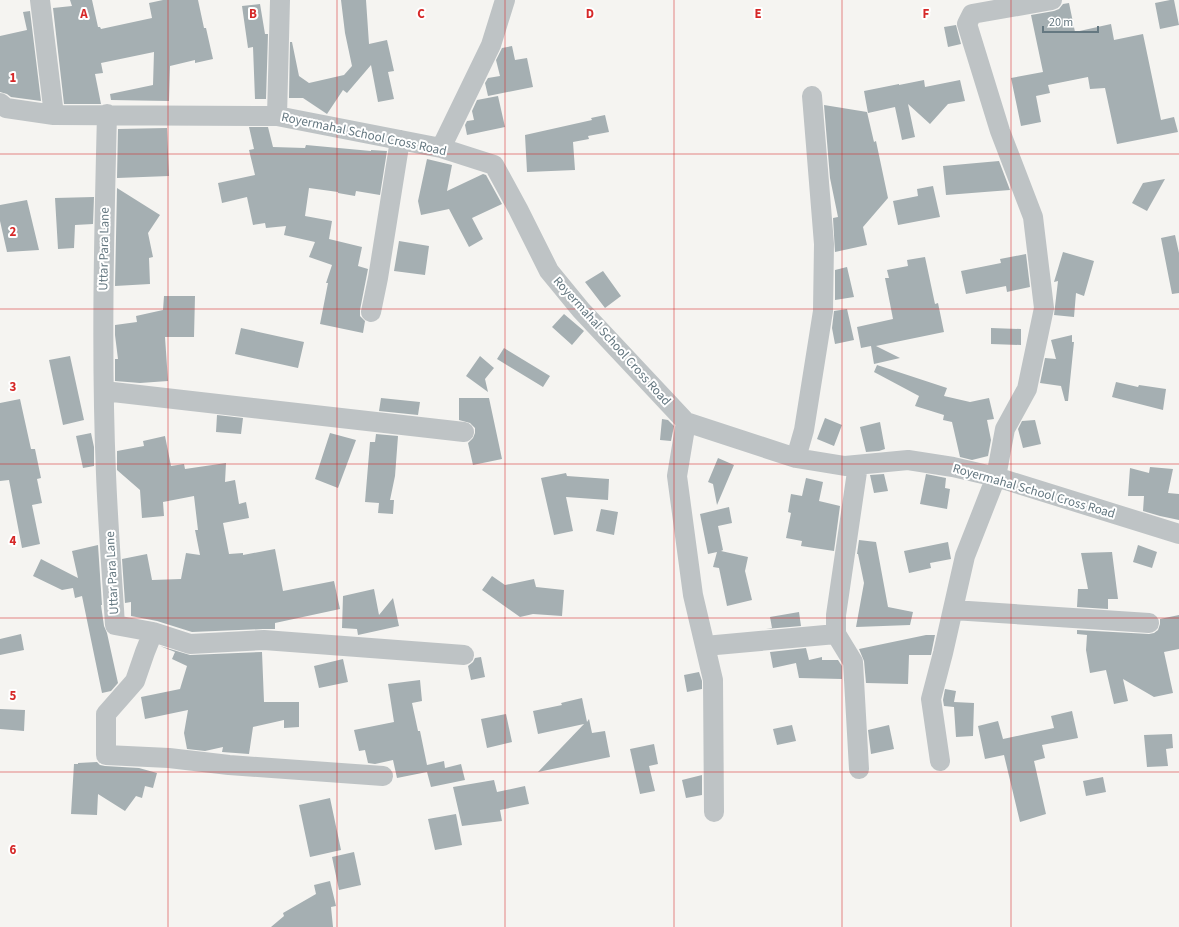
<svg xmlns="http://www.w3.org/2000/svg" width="1179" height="927" font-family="'Source Sans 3',sans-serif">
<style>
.building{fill:#a5afb2}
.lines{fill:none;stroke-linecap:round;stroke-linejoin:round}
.minor{stroke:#bec3c5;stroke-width:20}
.grid{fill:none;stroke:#d62828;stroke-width:1;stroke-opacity:0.55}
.labels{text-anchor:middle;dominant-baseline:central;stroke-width:4;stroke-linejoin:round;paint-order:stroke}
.street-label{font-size:13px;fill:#657881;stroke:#fff}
.grid-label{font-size:13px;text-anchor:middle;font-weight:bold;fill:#d62828;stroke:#fff;stroke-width:4;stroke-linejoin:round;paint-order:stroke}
</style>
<rect width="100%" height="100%" fill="#f5f4f1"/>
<!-- building -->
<path class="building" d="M70,0H92L98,27H100L101,29L152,18L149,3L163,0H198L204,28H206L213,59L195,63V60L170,66L169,101L111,100L110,94L153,85L154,52L101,63L103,73L95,74L101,104H64L53,8L72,6Z
M341,0H366L369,44L387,40L394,71L388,72L394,99L378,102L371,65L347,93L343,90L327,114L303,98H289L290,42H292L299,76L309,83L344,75L352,66L345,33Z
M1170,0H1174L1179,25L1160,29L1155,3Z
M1069,3L1075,32L1111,24L1114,40L1143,34L1161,120L1174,117L1178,132L1117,144L1105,88L1090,89L1088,77L1048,85L1050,93L1036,96L1041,122L1021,126L1011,78L1043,72L1031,15L1054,11L1059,9L1063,4Z
M260,4L265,34H268L266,99H255L253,47L248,48L242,6Z
M30,11L41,101L11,97L7,94L0,92V36L27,30L23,12Z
M956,25L961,44L948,47L944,27Z
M512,46L515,60L527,58L533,87L488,96L485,83L488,78L500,76L496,60L502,48Z
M924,80L925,87L960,80L965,101L948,104L930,124L908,104L915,137L902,140L895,107L868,113L864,91L899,84V85Z
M498,96L505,127L467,135L465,125L467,121L474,120L472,111L477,100Z
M824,105L867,112L874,142L876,141L888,198L863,227L867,245L835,252L833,218L838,217L830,178Z
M605,115L609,132L588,136L589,139L573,142L575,170L527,172L525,135L592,120L591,118Z
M249,127H268L273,147L305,148L306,145L371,151V150L387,151L380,195L356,191L355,196L338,193V192L309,188L305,216L332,221L329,239L362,247L358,266L368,269L360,310V316L365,321L363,333L320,324L328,283H326L332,265L309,257L315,242L284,235L286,226L266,228L265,223L253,225L247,197L222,203L218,183L255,175L249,150L254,149Z
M167,128L169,176L117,178L118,129Z
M427,159L452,165L447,191L483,174L486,175L502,204L472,218L483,239L469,247L449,209L421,215L418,201Z
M999,161L1010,190L946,195L943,166Z
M1165,179L1147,211L1132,203L1143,183Z
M933,186L940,217L898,225L893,201L918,196L917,189Z
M117,188L160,215L148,233L153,257L149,258L150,284L115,286Z
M94,197L93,224L75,225L74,248L58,249L55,198Z
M27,200L39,250L7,252L0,221V205Z
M1175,235L1179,253V293L1172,294L1161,238Z
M399,241L429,246L425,275L394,271Z
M1063,252L1094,261L1084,296L1076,293L1074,317L1054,315L1058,281L1054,282Z
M1026,254L1030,287L1007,292L1006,286L966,294L961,271L1001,263L1000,259Z
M925,257L935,304L938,303L944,332L876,346L900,358L874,364L871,346L861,348L857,327L893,319L885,278H889L887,270L908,266L907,260Z
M847,267L854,297L835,300V270Z
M603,271L621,296L605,308L585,282Z
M164,296H195L194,337H165L168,381L140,383L115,381V359H118L115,335V325L137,322L136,316L163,310Z
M847,309L854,340L835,344L832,328L834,311Z
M564,314L584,331L572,345L552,327Z
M241,328L304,342L298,368L235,354Z
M991,328L1021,329V345L991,344Z
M1072,335V342H1074L1068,401H1065L1061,386L1040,383L1045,358L1056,359L1051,340Z
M504,348L550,376L543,387L497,359Z
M70,356L84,420L63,425L49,360Z
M480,356L494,368L485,379L488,392L466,376Z
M877,365L947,388L944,396L970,402L989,398L994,419L987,420L991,440L988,456L972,460L960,457L952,422L943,420L944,415L915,406L919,396L874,372Z
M1116,382L1138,387L1139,385L1166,389L1163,410L1112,397Z
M381,398L420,402L418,415L379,411Z
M459,398H489L502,459L473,465L468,443L473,438L475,433V428L470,423L459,420Z
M20,399L31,449H35L41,478L37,479L42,503L32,505L40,544L22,548L9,480L0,481V403Z
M217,415L243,418L241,434L216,432Z
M825,418L842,425L834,446L817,439Z
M662,419L668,420L674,426L671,441L660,440Z
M1035,420L1041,444L1023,448L1018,429L1022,421Z
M880,422L885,449L879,451L866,452L860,427Z
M91,433L94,447V466L83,468L76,436Z
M330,433L356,440L338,488L315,479Z
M376,434L398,436L395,476L390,500H394L393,514L378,513L379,503L365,502L370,442H375Z
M165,436L171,466L184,464L185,469L226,463L225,482L235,480L239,504L246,502L249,518L223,523L229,554L243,553V555L275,549L283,591L334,581L340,609L275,623V629H263L192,632L157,621L131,616V602L125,603L122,559L147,554L152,580L181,579L186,553L200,555L195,530H198L194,496L163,502L164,516L142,518L140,490L117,470V451L144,446L143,441Z
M718,458L734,465L717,505L713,484L708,482Z
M1150,467L1173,469L1168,493L1179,494V520L1160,516L1143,511L1144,496H1128L1130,468L1149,473Z
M566,473L567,476L609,479L608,500L566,497L573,531L554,535L541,478Z
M884,474L888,491L874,493L870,475Z
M926,474L946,478L945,488L950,489L947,509L920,504Z
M806,478L823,482L819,501L840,506L834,551L801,546L802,541L786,538L791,513L788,512L791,494L802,496Z
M729,507L732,523L718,526L723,550L721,551L748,557L745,571L752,600L727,606L719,568L713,567L717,552L708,554L700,514Z
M601,509L618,512L614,535L596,531Z
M859,540L876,542L888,607L913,612L910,625L856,627L864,583L858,554H857Z
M948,542L951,559L930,563L931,568L909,573L904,551Z
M98,545L102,605H101L104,626L107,633L118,683L111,691L102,693L82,596L75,598L73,588L62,590L33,576L41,559L78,578L72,551Z
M1138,545L1157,552L1152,568L1133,562Z
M1112,552L1118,599H1108V609L1077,607L1078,589H1088L1081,553Z
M492,576L505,585L534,579L536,587L564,590L562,616L533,614L520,617L482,590Z
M374,589L379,615L393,598L399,626L358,635L357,629L342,628L343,596Z
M799,612L801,626L766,629L772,628L770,617Z
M1179,615V649L1164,652L1173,693L1154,697L1123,679L1128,701L1114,704L1106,670L1090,673L1086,650L1087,635L1077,634V630L1149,634L1154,633L1158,630L1160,624V619Z
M21,634L24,650L0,655V639Z
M926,635H935L931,655H909L908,684L866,683L864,661L859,649Z
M160,646L190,655L262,652L264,702H299V727L284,728V720L253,727L249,754L222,752L223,747L205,751L187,749L184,733L188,710L145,719L141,697L180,689L187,666L172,659L175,652Z
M806,648L809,660L822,657V660H838L842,666V679L799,678L796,663L773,668L770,652Z
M481,657L485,677L471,680L468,666L473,662L475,658Z
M343,659L348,682L319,688L314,666Z
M699,672L702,681V689L687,692L684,675Z
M420,680L422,701L412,703L418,731H420L427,765L444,761L445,768L461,764L465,780L431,787L427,772L397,778L393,760L375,764L368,763L365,750L359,751L354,730L394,722L388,684Z
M945,689L956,691L954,702L974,703L973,736L956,737L954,707L944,706L943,700Z
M582,698L587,722L589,719L592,733L605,731L610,757L538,772L584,724L538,734L533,711L562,705L561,703Z
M0,709L25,710L24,731L0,729Z
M1072,711L1078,738L1042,745L1045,758L1034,761L1046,814L1020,822L1004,755L985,759L978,726L998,721L1003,739L1054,728L1051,716Z
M506,714L512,742L487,748L481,719Z
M792,725L796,741L777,745L773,729Z
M889,725L894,749L871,754L868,730Z
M1172,734L1173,748L1166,749L1168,766L1147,767L1144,735Z
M654,744L658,764L649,766L655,791L640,794L630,749Z
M97,762L100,765L105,766L139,768L157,773L153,788L145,786L142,798L136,796L125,811L98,794L97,815L71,814L74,764H78V763Z
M702,775V795L686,798L682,780Z
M1103,777L1106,792L1086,796L1083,781Z
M494,780L497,792L525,786L529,804L500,810L502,821L462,826L453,787Z
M330,798L341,850L310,857L299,805Z
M456,814L462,845L435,850L428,819Z
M354,852L361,885L339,890L332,857Z
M330,881L336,906L331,907L333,927H271L284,916L283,913L316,894L314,885Z"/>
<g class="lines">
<!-- minor -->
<path class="minor" d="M40,0L54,115
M0,103L6,108L54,115L277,116L441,148L494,165L518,209L549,271L581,310L686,422L796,458L845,466L908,460L953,467L996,477L1179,534
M107,114C104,234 101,354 106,474C108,525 112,575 115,625L153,632L145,652L135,681L106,714V755L169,758L229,765L383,776
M277,116L280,0
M441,148L491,45L505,0
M371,312L378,278L400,140
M104,391L464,432
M686,422L677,476L693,595L713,680L714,812
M796,458L804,430L823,311L824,244L812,96
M953,610L1149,623
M153,632L190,644L264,640L464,655
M836,634L853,662L859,769
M705,646L836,634V615L858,465
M940,761L931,699L943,653L965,556L996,477L1005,429L1027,389L1044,308L1033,217L1000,131L967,24L972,14L1052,0"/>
</g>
<!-- grid -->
<path class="grid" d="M168,0V927M337,0V927M505,0V927M674,0V927M842,0V927M1011,0V927M0,154H1179M0,309H1179M0,464H1179M0,618H1179M0,772H1179"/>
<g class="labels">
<!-- street labels -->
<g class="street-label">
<text transform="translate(364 134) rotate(12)">Royermahal School Cross Road</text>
<text transform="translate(104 249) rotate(-89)">Uttar Para Lane</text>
<text transform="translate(612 341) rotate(48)">Royermahal School Cross Road</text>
<text transform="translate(1034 491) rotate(16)">Royermahal School Cross Road</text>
<text transform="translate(112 573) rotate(-93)">Uttar Para Lane</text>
</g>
</g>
<g class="grid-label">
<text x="84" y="18">A</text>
<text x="253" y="18">B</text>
<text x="421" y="18">C</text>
<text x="590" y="18">D</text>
<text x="758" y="18">E</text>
<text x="926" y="18">F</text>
<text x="13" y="82">1</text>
<text x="13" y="236">2</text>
<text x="13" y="391">3</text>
<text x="13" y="545">4</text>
<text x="13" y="700">5</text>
<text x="13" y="854">6</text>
</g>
<!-- scale -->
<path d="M1043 26v6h55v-6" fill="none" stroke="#657881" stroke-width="2"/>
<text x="1049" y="26" font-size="12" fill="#657881" stroke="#ffffff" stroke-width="3" paint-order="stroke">20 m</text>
</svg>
